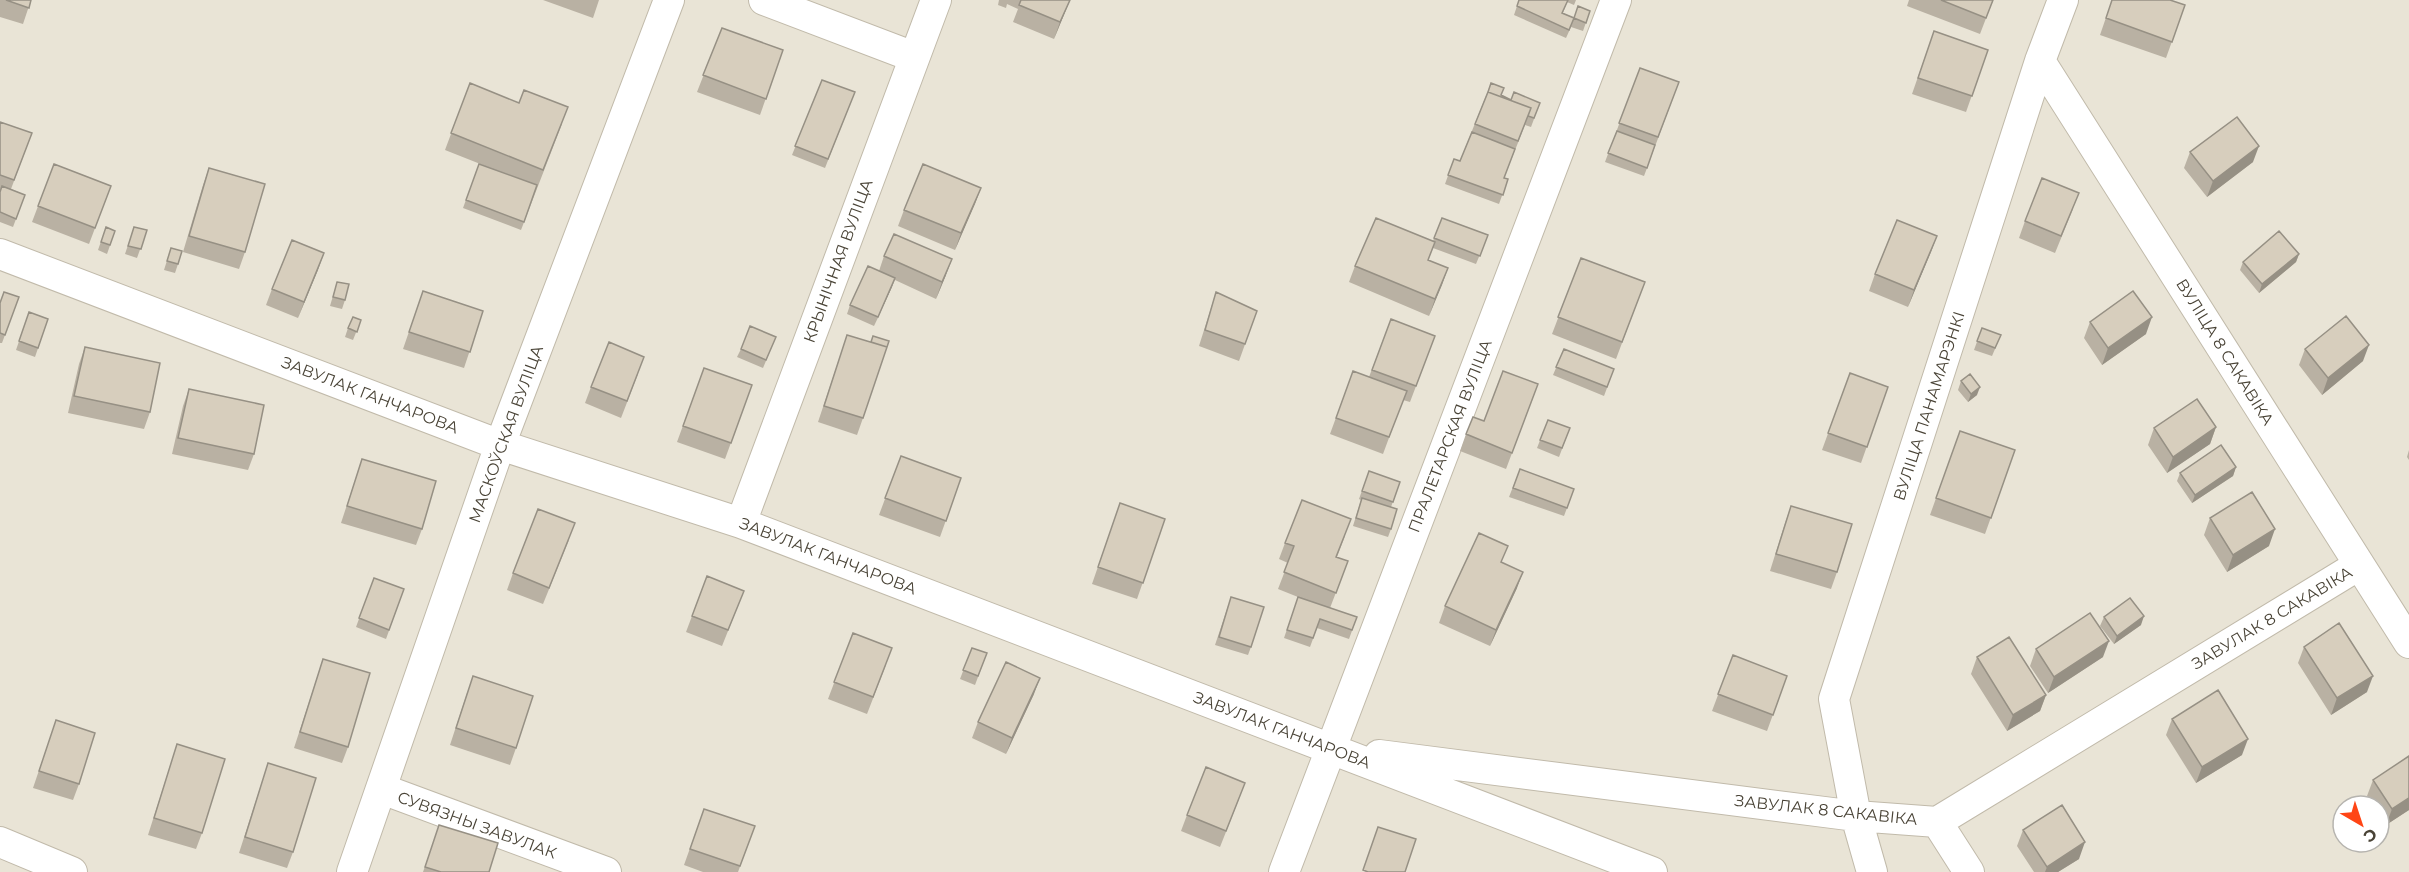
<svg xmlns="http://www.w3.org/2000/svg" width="2409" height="872" font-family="Montserrat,sans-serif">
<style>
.residential{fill:#e9e4d6;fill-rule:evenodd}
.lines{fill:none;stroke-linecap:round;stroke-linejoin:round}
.street-casing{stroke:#c1baaa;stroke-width:32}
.street{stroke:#fff;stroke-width:30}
.wall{fill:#b9b1a3}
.shaded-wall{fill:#969084}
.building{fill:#d7cebd;stroke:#969084;stroke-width:1.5}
.labels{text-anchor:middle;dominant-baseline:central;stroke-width:4.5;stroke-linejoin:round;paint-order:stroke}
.street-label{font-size:16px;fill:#494336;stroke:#fff}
</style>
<rect width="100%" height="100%" fill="#f5f2e8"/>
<!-- residential -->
<path class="residential" d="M0,0H2409V872H0ZM2343,806H2379V842H2343Z"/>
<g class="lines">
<defs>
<path id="street" d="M764,0L914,57
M2040,61L2409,643
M0,254L500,445L741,523L1652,872
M741,523L936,0
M1379,755L1856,816L1937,822L2359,565
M382,789L606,872
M1937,822L1969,872
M0,842L72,872
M352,872L500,445L669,0
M1284,872L1616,0
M1872,872L1856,816L1834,699L2040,61L2063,0"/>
</defs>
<!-- street casing -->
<use href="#street" class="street-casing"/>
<!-- street -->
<use href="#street" class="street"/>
</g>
<!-- wall -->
<path class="wall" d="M0,0H31L23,24L0,17Z
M543,0H599L593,18Z
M999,0H1070L1054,39L1013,22L1018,9L1007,4L1006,8L998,5Z
M1519,0H1576L1574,5L1567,2L1563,13L1574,18L1590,11L1583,31L1571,27L1566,38L1514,15Z
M1909,0H1993L1980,34L1907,6Z
M2112,0L2185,5L2166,58L2100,35Z
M722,28L783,50L760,115L697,92Z
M1934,31L1988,50L1966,112L1912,94Z
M1640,68L1679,82L1644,176L1605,162Z
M822,80L855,92L825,168L792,155Z
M470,83L562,124L521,230L463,208L479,164L513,177L445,150Z
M1491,83L1501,95L1511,100L1540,103L1531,127L1525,125L1504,178L1508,179L1499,204L1445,184L1454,159L1460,161Z
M0,122L32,133L11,189L25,195L13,227L0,222Z
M2190,152L2253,162L2207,197L2184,168Z
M54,164L111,186L89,244L32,222Z
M209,168L245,252L239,269L183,252L203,185Z
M981,188L955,250L898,226L904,210Z
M2073,209L2055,253L2019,238L2025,221Z
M1442,218L1488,235L1476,264L1433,248L1428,260L1448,268L1429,316L1349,282L1355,266L1433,241Z
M106,227L115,231L107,254L98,250Z
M134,227L147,230L137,258L125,254Z
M1937,236L1908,307L1869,291L1875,274Z
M171,248L178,264L175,273L164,270Z
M324,253L298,318L266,305L272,289Z
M2299,254L2296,262L2259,293L2240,270L2243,262Z
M884,256L946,275L936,299L895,280L874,326L847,314L850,305L879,271Z
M1581,258L1645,282L1616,359L1552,334Z
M337,282L345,300L342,309L330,306Z
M423,291L483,311L464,368L403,349Z
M1216,292L1257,311L1239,361L1199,346Z
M19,297L2,343H0V303Z
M29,312L48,319L35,357L16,350Z
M1391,319L1435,336L1410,402L1403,400L1383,454L1330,434L1353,371L1369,377Z
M361,320L353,340L345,337L348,328Z
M2090,322L2146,334L2102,365L2084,338Z
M1982,328L2001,335L1992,356L1974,350Z
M847,335L863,418L857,435L818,422Z
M776,337L763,368L737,357L741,349Z
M85,347L150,412L144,429L68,413L79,364Z
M1564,349L1614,369L1604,396L1553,375Z
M2305,349L2363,361L2322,395L2299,365Z
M704,368L752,385L725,459L677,442Z
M1850,373L1888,387L1861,463L1822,450Z
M638,374L621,418L585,403L591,387Z
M1961,381L1977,395L1968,402L1958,390Z
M1538,384L1506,469L1460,451L1466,434Z
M189,389L254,454L248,470L172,454L183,406Z
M1548,420L1570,428L1559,457L1537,448Z
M2216,427L2210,444L2167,473L2148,445L2154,428Z
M1960,431L2015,450L1985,534L1930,515Z
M2409,450V460L2407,457Z
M901,456L961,478L940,537L879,515Z
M362,459L422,529L416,545L341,523Z
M2236,467L2233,476L2192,503L2177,481L2180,473Z
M1520,469L1574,489L1564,516L1509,497Z
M1369,471L1400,482L1391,507V529L1388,537L1353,526L1361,500L1359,499Z
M1120,503L1165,519L1137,599L1092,584Z
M1791,506L1837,572L1831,589L1770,571L1785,523Z
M2210,518L2269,546L2227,572L2204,535Z
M1345,536L1337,557L1348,561L1330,608L1357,617L1349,639L1317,628L1310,647L1284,638L1298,597L1303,599L1278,589L1288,563L1279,559L1285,543Z
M569,540L543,604L507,590L513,573Z
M1502,562L1517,588L1490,646L1439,623L1445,606Z
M707,576L744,591L722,646L686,632Z
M374,578L404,589L386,639L356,627Z
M1228,606L1251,647L1248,655L1215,645Z
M2104,617L2141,625L2114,644L2100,626Z
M853,633L886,665L867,714L828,699Z
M2304,647L2367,692L2331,715L2298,663Z
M972,648L987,653L975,685L960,679Z
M2036,649L2103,657L2048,693L2030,666Z
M1733,655L1787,676L1767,731L1712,711Z
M1977,657L2046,695L2040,711L2007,731L1971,674Z
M323,659L348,747L342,763L294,748Z
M467,693L516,748L510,765L450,745Z
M1034,694L1006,754L972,738L978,722Z
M2172,719L2242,755L2196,783L2166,735Z
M56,720L79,784L73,800L33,788Z
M177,744L202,833L196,849L148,835Z
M268,763L293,852L287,868L239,853Z
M2373,780L2409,810L2386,825L2379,815V806H2373L2367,796Z
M1239,799L1220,847L1181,831L1187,815Z
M704,809L755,826L738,872H703L684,865Z
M439,825L489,872H423Z
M2023,830L2079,859L2058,872H2034L2017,846Z"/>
<!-- shaded-wall -->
<path class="shaded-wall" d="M1070,0L1054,39L1060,22Z
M2259,146L2253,162L2207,197L2213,181Z
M981,188L975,204L955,250L961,233Z
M1937,236L1931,252L1908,307L1914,290Z
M324,253L318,270L298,318L304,302Z
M2299,254L2296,262L2259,293L2262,284Z
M952,259L946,275L936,299L942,282Z
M1448,268L1442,285L1429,316L1435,299Z
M895,278L892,287L874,326L878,317Z
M2152,317L2146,334L2102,365L2108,348Z
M2369,345L2363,361L2322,395L2328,378Z
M1980,387L1977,395L1968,402L1971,394Z
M2216,427L2210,444L2167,473L2173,457Z
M2236,467L2233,476L2192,503L2195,495Z
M2275,529L2269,546L2227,572L2233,555Z
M1523,572L1517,588L1490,646L1496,630Z
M2144,616L2141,625L2114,644L2117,636Z
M2109,641L2103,657L2048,693L2054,677Z
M2373,676L2367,692L2331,715L2337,698Z
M1040,678L1034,694L1006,754L1012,738Z
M2046,695L2040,711L2007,731L2013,715Z
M2248,739L2242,755L2196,783L2202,767Z
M2409,798V810L2386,825L2392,809Z
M2085,842L2079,859L2058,872H2045L2047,867Z"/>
<!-- building -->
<path class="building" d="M6,0H31L29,8Z
M1021,0H1070L1060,22L1019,5Z
M1519,0H1568L1562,13L1574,18L1569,30L1517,6Z
M1941,0H1993L1986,18Z
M2112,0H2170L2185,5L2172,42L2106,18Z
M1578,6L1590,11L1586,23L1574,18Z
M722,28L783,50L766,99L703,75Z
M1934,31L1988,50L1972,96L1918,78Z
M1640,68L1679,82L1658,137L1619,123Z
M822,80L855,92L828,159L795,146Z
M470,83L519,103L524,90L568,107L543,170L451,133Z
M1491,83L1504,88L1501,95L1511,100L1514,92L1540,103L1534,118L1528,116L1531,108L1488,92Z
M1488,92L1531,108L1518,141L1475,124Z
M2237,117L2259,146L2213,181L2190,152Z
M0,122L32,133L14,180L0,175Z
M1617,131L1655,145L1647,168L1608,153Z
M1472,132L1515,149L1504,178L1508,179L1503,195L1448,175L1454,159L1460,161Z
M54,164L111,186L95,228L38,206Z
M479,164L537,185L524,222L466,200Z
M923,164L981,188L961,233L904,210Z
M209,168L265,184L245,252L189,236Z
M2042,178L2079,193L2061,236L2025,221Z
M2,186L25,195L16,219L0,212V192Z
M1376,218L1435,242L1428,260L1448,268L1435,299L1355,266Z
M1442,218L1488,235L1480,256L1434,238Z
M1897,220L1937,236L1914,290L1875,274Z
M106,227L115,231L110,245L101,242Z
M134,227L147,230L141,249L128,246Z
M2279,231L2299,254L2262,284L2243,262Z
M894,234L952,259L942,282L884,256Z
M292,240L324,253L304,302L272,289Z
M171,248L182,251L178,264L167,261Z
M1581,258L1645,282L1622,342L1558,317Z
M868,266L895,278L878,317L850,305Z
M337,282L349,284L345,300L333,297Z
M423,291L483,311L470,352L409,332Z
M2133,291L2152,317L2108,348L2090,322Z
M4,292L19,297L5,335L0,333V303Z
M1216,292L1257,311L1245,344L1205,330Z
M29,312L48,319L38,348L19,341Z
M2346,316L2369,345L2328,378L2305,349Z
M353,317L361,320L357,332L348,328Z
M1391,319L1435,336L1416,386L1372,370Z
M750,326L776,337L766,360L741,349Z
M1982,328L2001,335L1995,348L1977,341Z
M847,335L887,347L863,418L824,406Z
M873,336L889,341L887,347L871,342Z
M609,342L644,357L627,401L591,387Z
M85,347L160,363L150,412L74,396Z
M1564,349L1614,369L1607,387L1556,367Z
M704,368L752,385L731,443L683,426Z
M1353,371L1407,391L1389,437L1336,418Z
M1503,371L1538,384L1512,453L1466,434L1473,417L1484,421Z
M1850,373L1888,387L1867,447L1828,433Z
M1970,374L1980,387L1971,394L1961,381Z
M189,389L264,405L254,454L178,438Z
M2197,399L2216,427L2173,457L2154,428Z
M1548,420L1570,428L1562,448L1540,440Z
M1960,431L2015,450L1991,518L1936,498Z
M2221,445L2236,467L2195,495L2180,473Z
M901,456L961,478L946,521L885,498Z
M362,459L436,481L422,529L347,506Z
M1520,469L1574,489L1567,508L1513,488Z
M1369,471L1400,482L1393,502L1362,491Z
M2252,492L2275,529L2233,555L2210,518Z
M1362,498L1397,509L1391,529L1356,518Z
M1302,500L1351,519L1336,557L1348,561L1336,593L1284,572L1294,546L1285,543Z
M1120,503L1165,519L1143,583L1098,567Z
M1791,506L1852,524L1837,572L1776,554Z
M538,509L575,523L549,588L513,573Z
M1479,533L1508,546L1501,562L1523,572L1496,630L1445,606Z
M707,576L744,591L728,630L692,616Z
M374,578L404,589L389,630L359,618Z
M1231,597L1264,607L1251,647L1219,637Z
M1298,597L1357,617L1352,630L1320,619L1313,638L1287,630Z
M2130,598L2144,616L2117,636L2104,617Z
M2090,613L2109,641L2054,677L2036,649Z
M2339,623L2373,676L2337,698L2304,647Z
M853,633L892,648L873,697L834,682Z
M2009,637L2046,695L2013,715L1977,657Z
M972,648L987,653L978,676L963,670Z
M1733,655L1787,676L1773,715L1718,694Z
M323,659L370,673L348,747L300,732Z
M1006,662L1040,678L1012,738L978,722Z
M473,676L533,696L516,748L456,728Z
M2218,690L2248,739L2202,767L2172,719Z
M56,720L95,733L79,784L39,771Z
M177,744L225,759L202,833L154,818Z
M2409,756V798L2392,809L2373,780Z
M268,763L316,778L293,852L245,837Z
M1206,767L1245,783L1226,831L1187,815Z
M2062,805L2085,842L2047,867L2023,830Z
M704,809L755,826L740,866L690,849Z
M439,825L498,843L489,872H441L425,867Z
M1378,827L1416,839L1405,872H1368L1363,870Z"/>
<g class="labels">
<!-- street labels -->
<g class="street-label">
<text transform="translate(838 261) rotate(-70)">КРЫНІЧНАЯ ВУЛІЦА</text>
<text transform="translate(2225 352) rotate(58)">ВУЛІЦА 8 САКАВІКА</text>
<text transform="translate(370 395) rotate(21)">ЗАВУЛАК ГАНЧАРОВА</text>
<text transform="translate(1929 406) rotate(-72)">ВУЛІЦА ПАНАМАРЭНКІ</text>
<text transform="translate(506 434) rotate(-70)">МАСКОЎСКАЯ ВУЛІЦА</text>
<text transform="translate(1450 436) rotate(-69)">ПРАЛЕТАРСКАЯ ВУЛІЦА</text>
<text transform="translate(828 556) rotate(21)">ЗАВУЛАК ГАНЧАРОВА</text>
<text transform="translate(2272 618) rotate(-31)">ЗАВУЛАК 8 САКАВІКА</text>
<text transform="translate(1282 730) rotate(21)">ЗАВУЛАК ГАНЧАРОВА</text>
<text transform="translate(1826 810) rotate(6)">ЗАВУЛАК 8 САКАВІКА</text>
<text transform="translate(477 825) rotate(20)">СУВЯЗНЫ ЗАВУЛАК</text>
</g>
</g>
<!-- north arrow -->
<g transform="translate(2361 824) rotate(141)"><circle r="28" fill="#ffffff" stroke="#b6b4af" stroke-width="1.5"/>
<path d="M0-4.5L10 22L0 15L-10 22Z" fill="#ff4515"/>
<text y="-9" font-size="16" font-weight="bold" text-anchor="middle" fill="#494336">С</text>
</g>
</svg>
